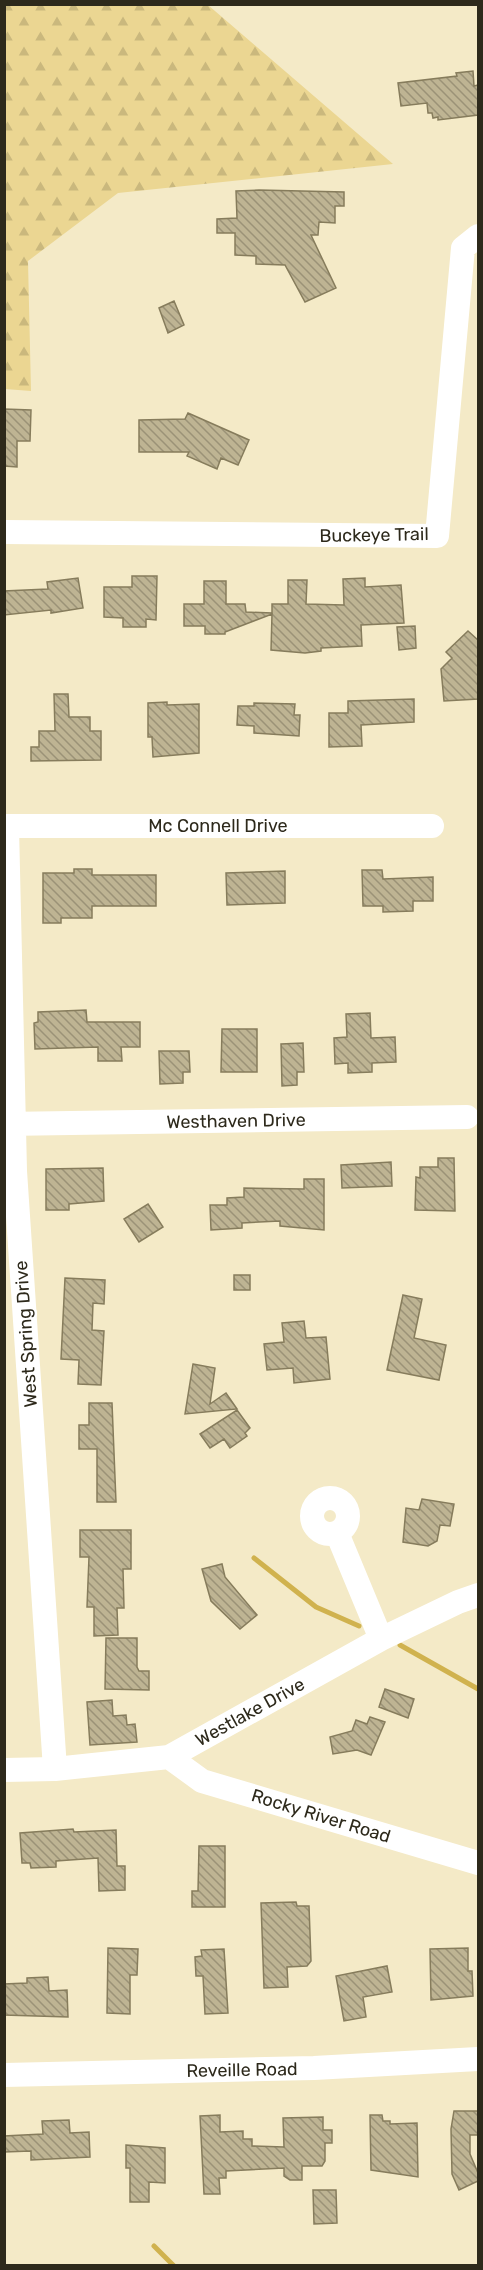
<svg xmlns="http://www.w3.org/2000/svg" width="483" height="2270" font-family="Rubik,sans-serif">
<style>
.forest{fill:url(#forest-firs)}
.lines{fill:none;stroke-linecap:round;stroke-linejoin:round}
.stream{stroke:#d0b24e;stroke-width:5}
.building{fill:url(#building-back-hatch);stroke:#867c5c;stroke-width:1.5}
.minor{stroke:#fff;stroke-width:24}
.labels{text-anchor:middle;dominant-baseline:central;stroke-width:5;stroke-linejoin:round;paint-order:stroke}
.street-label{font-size:18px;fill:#2d291b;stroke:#fff}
</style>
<defs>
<pattern id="forest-firs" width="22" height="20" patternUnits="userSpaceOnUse" patternTransform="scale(1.5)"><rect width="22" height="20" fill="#ebd692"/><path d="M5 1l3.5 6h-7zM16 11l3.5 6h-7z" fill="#cab87d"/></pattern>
<pattern id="building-back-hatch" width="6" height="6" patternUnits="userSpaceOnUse" patternTransform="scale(1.5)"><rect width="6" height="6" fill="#beb493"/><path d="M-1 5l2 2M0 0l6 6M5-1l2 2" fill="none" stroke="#9b9277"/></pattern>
</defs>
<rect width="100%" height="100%" fill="#f4eac7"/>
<!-- forest -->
<path class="forest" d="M4,5H208L393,164L118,193L28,261L31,391L5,389Z"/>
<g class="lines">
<!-- stream -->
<path class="stream" d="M254,1558L316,1607L359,1626
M400,1645L478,1689
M154,2246L174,2266"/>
</g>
<!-- building -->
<path class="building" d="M473,71L474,86L478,85V115L438,120V117L433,118L432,113H428L427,103L401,106L398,83L457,76L456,73Z
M259,190L344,192V206H335V223L319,222L318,235H311L336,288L305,302L285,265L256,264V256L235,255V233H217V219L237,218L236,191Z
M174,301L184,325L168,333L159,308Z
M4,409L31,410L30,441H17V467L4,466Z
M188,413L249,440L238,465L221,458L217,469L187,456L189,452H139V420L185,419Z
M132,576H157L156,620L146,619V627H123V618L104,617V587H132Z
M78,578L83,608L51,613V610L4,615V591L48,589L47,582Z
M365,578V587L401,585L404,623L361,625L362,646L321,648V651L305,653L271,650L272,614L225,632V634H205V626H184V604H204V581H226V604H245L246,612L272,613V604H288V580H307L306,604L344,605L343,579Z
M415,626L416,648L399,650L397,627Z
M468,631L478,640V699L444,701L441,669L452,658L446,652Z
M54,694H68L69,717H90V731H101V760L31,761V747H39V731H55Z
M414,699V722L361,725L362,746L329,747V713H348V701Z
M167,702V705L199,704V753L153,757L152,737H148V703Z
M254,703L295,704L294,715H300L299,736L254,733V726L237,725L238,706H254Z
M74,869H92V875H156V906H92V918H61V923H43V873H74Z
M362,870H382L383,879L433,877V901H413V911L383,912V906H363Z
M285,871V903L227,905L226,873Z
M86,1010L87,1022H140V1047H121L122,1061H98V1047L35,1049L34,1023L38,1022V1012Z
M370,1013L371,1038L395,1037L396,1062L372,1063V1072L348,1073V1063L335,1064L334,1038L347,1037L346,1014Z
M222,1029H257V1072H221Z
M303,1043L304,1072H297V1085L282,1086L281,1044Z
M159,1051H189L190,1072H183V1083L160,1084Z
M438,1158H454L455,1211L415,1210L416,1177L420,1178V1167H438Z
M391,1162L392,1186L342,1188L341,1165Z
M103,1168L104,1201L69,1204V1210H46V1169Z
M304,1179H324V1230L280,1226V1221L242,1223V1228L211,1230L210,1205H227V1198L244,1197V1188L304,1189Z
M148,1204L163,1227L139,1242L124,1219Z
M234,1275H250V1290H234Z
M65,1278L105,1280L104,1304L93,1303L92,1330L104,1331L101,1385L78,1384L79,1360L61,1359Z
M403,1295L422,1299L414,1338L446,1345L439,1380L387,1370Z
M304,1321L306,1338L326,1337L330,1379L294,1383L293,1368L267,1370L264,1344L284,1342L282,1323Z
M193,1364L215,1368L210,1404L226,1393L237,1409L185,1414Z
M89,1403H112L116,1502H97V1449H79V1425H89Z
M237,1410L250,1428L245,1433L247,1436L230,1448L224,1439L210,1448L200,1434Z
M422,1499L454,1504L450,1526L440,1525L437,1541L428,1546L403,1542L406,1508L419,1510Z
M80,1530H131V1569H123L124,1608H117L118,1635L94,1636V1607H87L89,1557H80Z
M222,1564L225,1577L257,1615L240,1629L211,1601L202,1569Z
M106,1638H137V1667L139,1671H149V1690L105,1689Z
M385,1689L414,1699L408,1718L379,1707Z
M112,1700L113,1716L126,1715L127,1725L135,1724L137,1742L90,1745L87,1702Z
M370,1717L385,1722L371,1755L357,1750L333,1754L330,1737L352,1731L356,1720L367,1724Z
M73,1829L74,1832L116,1830L117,1866H125V1890L99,1891L98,1858L56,1861V1867L31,1868L30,1863H22L20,1833Z
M199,1846H225V1907H192V1891H198Z
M296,1902L297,1906H309L311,1961L307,1966L287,1967L288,1987L264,1988L261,1903Z
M108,1948L138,1949L137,1975H130V2014L107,2013Z
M468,1948V1971H472L473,1996L431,2000L430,1949Z
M224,1949L228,2013L205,2014L203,1976H196L195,1957L202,1956L201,1950Z
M387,1966L392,1992L363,1997L366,2017L344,2021L336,1976Z
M48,1977L49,1991L67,1990L68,2017L4,2015V1984L27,1983V1978Z
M454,2111H478V2135H470V2154L478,2173V2181L459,2190L452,2174L451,2129Z
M220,2115V2132L243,2131V2139H252V2146L284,2147L283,2118L323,2117V2130H332V2143H325V2161L322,2166H302V2180H290L284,2176V2168L226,2171V2178H219L220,2194H204L200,2116Z
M370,2115H382L383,2121H390V2124L417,2123L418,2177L371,2170Z
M69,2120L70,2133L89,2132L90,2157L31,2160V2151L4,2152V2136L43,2134L42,2121Z
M126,2145L165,2148V2183L149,2182V2202H130V2168H126Z
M313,2190H336L337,2223L314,2224Z"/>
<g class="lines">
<!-- minor -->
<path class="minor" d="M4,532L437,536L463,248L478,236
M4,826H432
M7,827L15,1171L55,1769
M4,1124L467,1117
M312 1516a18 18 0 1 1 36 0a18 18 0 1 1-36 0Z
M337,1533L381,1639
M169,1757L202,1781L478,1863
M4,1770L55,1769L169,1757L381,1639L458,1602L478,1595
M4,2075L314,2068L478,2059"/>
</g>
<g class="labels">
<!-- street labels -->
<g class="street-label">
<text transform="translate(374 535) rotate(-1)">Buckeye Trail</text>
<text x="218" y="826">Mc Connell Drive</text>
<text transform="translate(236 1121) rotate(-1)">Westhaven Drive</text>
<text transform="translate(26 1334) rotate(-94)">West Spring Drive</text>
<text transform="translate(250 1712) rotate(-29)">Westlake Drive</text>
<text transform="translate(321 1816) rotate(17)">Rocky River Road</text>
<text transform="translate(242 2070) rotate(-1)">Reveille Road</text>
</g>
</g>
<!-- border -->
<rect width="483" height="2270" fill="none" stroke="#2d291b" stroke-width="12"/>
</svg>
